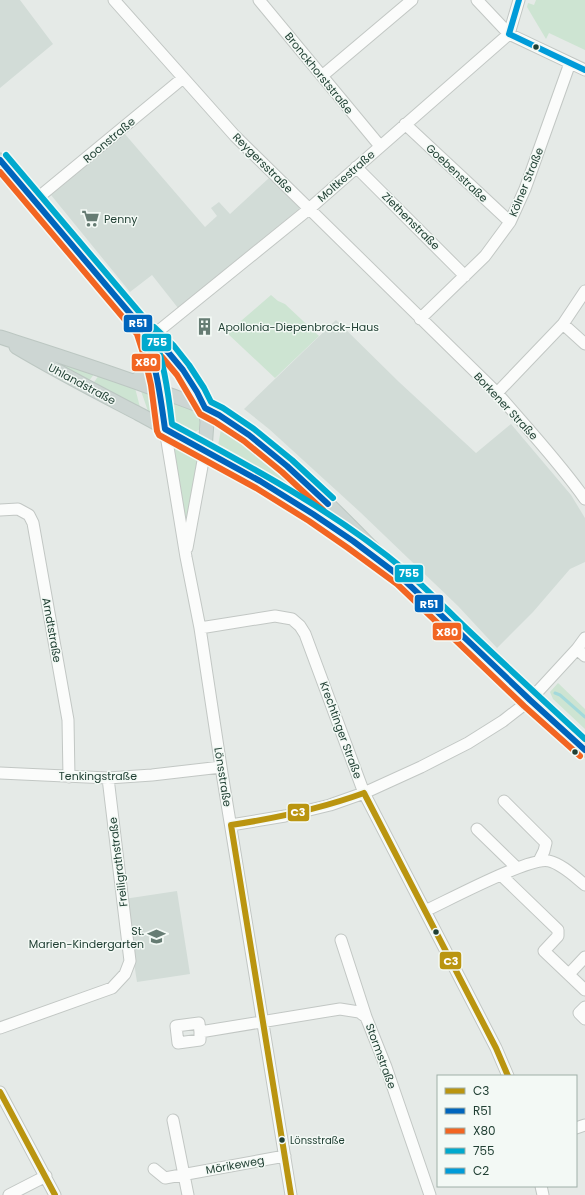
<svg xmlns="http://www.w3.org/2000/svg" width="585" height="1195" font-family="Poppins,sans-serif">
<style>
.built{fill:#d2dcd7}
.green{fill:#cde4d2}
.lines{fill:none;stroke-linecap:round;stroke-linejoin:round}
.stream{stroke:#a3d9db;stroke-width:3}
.minor-casing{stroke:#c2c7c4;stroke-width:13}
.major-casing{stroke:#bcc7c2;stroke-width:15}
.minor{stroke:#fbfcfb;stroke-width:11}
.major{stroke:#cdd6d3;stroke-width:13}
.bus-1-casing{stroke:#f3f9f5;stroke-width:9}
.bus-2-casing{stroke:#f3f9f5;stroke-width:9}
.bus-3-casing{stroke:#f3f9f5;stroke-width:9}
.bus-4-casing{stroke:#f3f9f5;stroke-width:9}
.bus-5-casing{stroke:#f3f9f5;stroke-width:9}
.bus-1{stroke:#ba9510;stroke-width:6}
.bus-2{stroke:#0065bd;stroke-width:6}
.bus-3{stroke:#f26522;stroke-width:6}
.bus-4{stroke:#00a9ce;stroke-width:6}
.bus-5{stroke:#009bd9;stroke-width:6}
.bus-dot{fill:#214034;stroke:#f3f9f5;stroke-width:1.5}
.labels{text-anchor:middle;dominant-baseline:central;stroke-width:3;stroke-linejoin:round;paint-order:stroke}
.bus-label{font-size:10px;fill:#214034;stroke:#f3f9f5;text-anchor:start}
.street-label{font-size:11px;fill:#214034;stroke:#f3f9f5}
.poi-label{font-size:11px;fill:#214034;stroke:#f3f9f5;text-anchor:start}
.line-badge{stroke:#f3f9f5;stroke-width:1.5}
.badge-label{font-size:11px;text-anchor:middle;font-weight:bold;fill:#fff}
</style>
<rect width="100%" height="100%" fill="#e5eae7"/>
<!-- built -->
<path class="built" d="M0,0H20L53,44L0,88Z
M124,133L205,227L217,216L211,208L219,202L230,214L269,178L300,208L178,308L152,275L130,292L51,195Z
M336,320L399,382L476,453L511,424L571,495L585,518V562L570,569L533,612L497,648L458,606L360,512L269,429L244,409Z
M177,891L190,974L137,982L124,899Z"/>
<!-- green -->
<path class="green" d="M536,0H585V50L549,33L546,39L527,7L528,3L534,5Z
M271,295L278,301L285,304L319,336L275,378L227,333Z
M37,354L95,373L88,382Z
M99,375L135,388L141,411L92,385Z
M141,391H142L154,395L158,418L149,414Z
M166,398C173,401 193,406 197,410C202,414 202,423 200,429L192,434C184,430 170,424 167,415C166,410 166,403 166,398Z
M222,424L263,450L348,530L217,451Z
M171,445L200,460L186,533Z
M558,683L585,709V729L553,699L550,692Z"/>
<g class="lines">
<!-- stream -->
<path class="stream" d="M555,693L560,695L585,717"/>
<defs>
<path id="minor" d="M114,0L235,136L497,393C527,428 559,462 585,499
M259,0L380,146
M477,0L509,34L585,70
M322,76L412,0
M405,124L510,222
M356,167L465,276
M34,201L183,78
M420,319L485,256L510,222L525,189L570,63
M563,324L585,344
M151,337L309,209L509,34L519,0
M497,393L563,324L585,291
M165,429L186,557L200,628L221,767L291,1195
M0,510L18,509L29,515L33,523L68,720L69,777
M187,548L205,450
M200,628L275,616L292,619L300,626L305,634L364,793L496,1048L508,1076
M577,649L585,656
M0,773L108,778L152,775L221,767
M504,801L546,843L544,851L539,861
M231,825L285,816L330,805L364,793L421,767L468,743L503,721L530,700L577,649L585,638
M477,829L517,868
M501,875L558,930V936L544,951L585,990
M425,911C447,901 530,856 549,861C562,864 575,877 585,885
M341,940L366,1017
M569,974L585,957
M585,1007L579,1013L585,1019
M0,1028L112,988L125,974L130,961L108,778
M200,1032V1040L178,1043L176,1026L199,1023L200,1032L340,1009L359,1012L366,1017L386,1067L430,1195
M0,1092L55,1195
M173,1120L188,1195
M576,1128L585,1125
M154,1169L165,1178L285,1156
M541,1186L543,1195
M9,1195L46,1176"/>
<path id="major" d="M0,160L92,270L144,330L168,352L183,370L197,392L205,408L207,422L205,450
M145,332C155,364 161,395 165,429
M0,337C53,354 107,371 160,391C180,399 202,405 221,416C289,458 344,520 401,577C461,636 523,693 585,750
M16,347C56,371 97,392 139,414C215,455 297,498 365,550
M135,382L148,368L153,357"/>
</defs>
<!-- minor casing -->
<use href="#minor" class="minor-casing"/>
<!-- major casing -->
<use href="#major" class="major-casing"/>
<!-- minor -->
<use href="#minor" class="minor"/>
<!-- major -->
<use href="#major" class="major"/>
<defs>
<path id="bus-1" d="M364,793L496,1048L508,1076
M231,825L291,1195
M231,825C277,818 320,809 364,793
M0,1092L55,1195"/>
<path id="bus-2" d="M0,160L144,330C156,365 160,393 165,429L260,481L313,514L353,541L402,578L530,700L585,750
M148,333L168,352L183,370L197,392L205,408L219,415L249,435L287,466L328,504"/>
<path id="bus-3" d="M0,172L137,334L145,359L151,385L157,431L159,435L256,488L309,521L348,548L397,584L524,706L580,756
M142,339L162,357L177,375L200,414L215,422L244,441L282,472L323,510"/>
<path id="bus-4" d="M6,155L151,326C163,358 168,390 172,424C253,468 336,512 407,572C428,590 448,611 468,630C507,667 546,703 585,739
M154,327L174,346L189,365L204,388L211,402L223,408L254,429L292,460L333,498"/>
<path id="bus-5" d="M509,34L585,70
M509,34L519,0"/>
</defs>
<!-- bus-1 casing -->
<use href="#bus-1" class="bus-1-casing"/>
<!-- bus-2 casing -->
<use href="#bus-2" class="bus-2-casing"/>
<!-- bus-3 casing -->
<use href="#bus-3" class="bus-3-casing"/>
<!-- bus-4 casing -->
<use href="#bus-4" class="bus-4-casing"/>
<!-- bus-5 casing -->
<use href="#bus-5" class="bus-5-casing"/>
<!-- bus-1 -->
<use href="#bus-1" class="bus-1"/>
<!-- bus-2 -->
<use href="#bus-2" class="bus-2"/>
<!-- bus-3 -->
<use href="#bus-3" class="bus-3"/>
<!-- bus-4 -->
<use href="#bus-4" class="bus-4"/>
<!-- bus-5 -->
<use href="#bus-5" class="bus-5"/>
</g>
<!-- icons -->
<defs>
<symbol id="supermarket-bare" viewBox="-9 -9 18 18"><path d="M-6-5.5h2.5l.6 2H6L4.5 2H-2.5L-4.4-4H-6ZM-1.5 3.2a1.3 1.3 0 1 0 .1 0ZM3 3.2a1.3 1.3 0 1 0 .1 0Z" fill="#667c73" stroke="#f3f9f5" stroke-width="2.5" paint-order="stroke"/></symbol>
<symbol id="building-bare" viewBox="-9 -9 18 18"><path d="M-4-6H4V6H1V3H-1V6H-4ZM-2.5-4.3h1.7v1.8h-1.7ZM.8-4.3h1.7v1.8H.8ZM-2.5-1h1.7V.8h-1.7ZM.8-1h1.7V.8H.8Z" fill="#667c73" stroke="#f3f9f5" stroke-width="2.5" paint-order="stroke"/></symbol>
<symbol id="school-bare" viewBox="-9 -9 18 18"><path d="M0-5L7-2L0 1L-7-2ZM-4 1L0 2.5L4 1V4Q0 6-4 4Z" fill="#667c73" stroke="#f3f9f5" stroke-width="2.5" paint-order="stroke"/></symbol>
</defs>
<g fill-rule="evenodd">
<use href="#supermarket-bare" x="78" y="206" width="25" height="25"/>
<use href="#building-bare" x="192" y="314" width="25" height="25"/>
<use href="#school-bare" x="144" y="924" width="25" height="25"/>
</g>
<!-- markers -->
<g class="bus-dot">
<circle cx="536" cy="47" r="3.5"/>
<circle cx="575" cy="752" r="3.5"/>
<circle cx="436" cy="932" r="3.5"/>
<circle cx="282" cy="1140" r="3.5"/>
</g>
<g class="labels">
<!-- bus labels -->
<g class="bus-label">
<text x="290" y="1140">Lönsstraße</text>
</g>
<!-- street labels -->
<g class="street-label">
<text transform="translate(319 73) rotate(51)">Bronckhorststraße</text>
<text transform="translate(109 140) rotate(-40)">Roonstraße</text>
<text transform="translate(263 163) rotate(45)">Reygersstraße</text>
<text transform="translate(457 173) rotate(43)">Goebenstraße</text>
<text transform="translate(346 176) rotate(-41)">Moltkestraße</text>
<text transform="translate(526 182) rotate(-68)">Kölner Straße</text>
<text transform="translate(411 221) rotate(45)">Ziethenstraße</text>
<text transform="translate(82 384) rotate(28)">Uhlandstraße</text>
<text transform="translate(506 406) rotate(47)">Borkener Straße</text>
<text transform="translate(52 630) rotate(80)">Arndtstraße</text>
<text transform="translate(341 730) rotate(70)">Krechtinger Straße</text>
<text x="98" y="776">Tenkingstraße</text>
<text transform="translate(223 777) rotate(81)">Lönsstraße</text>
<text transform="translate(118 862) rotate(-97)">Freiligrathstraße</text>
<text transform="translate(381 1056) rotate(70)">Stormstraße</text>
<text transform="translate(235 1165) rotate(-10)">Mörikeweg</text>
</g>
<!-- poi labels -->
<g class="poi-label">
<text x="104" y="219">Penny</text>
<text x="218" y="327">Apollonia-Diepenbrock-Haus</text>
<text x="144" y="931" text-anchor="end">St.<tspan x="144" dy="13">Marien-Kindergarten</tspan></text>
</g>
</g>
<g class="line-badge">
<rect x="123" y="314" width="30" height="19" rx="4" fill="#0065bd"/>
<rect x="141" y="333" width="31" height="19" rx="4" fill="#00a9ce"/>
<rect x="131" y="353" width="30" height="19" rx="4" fill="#f26522"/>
<rect x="394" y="564" width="30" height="19" rx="4" fill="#00a9ce"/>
<rect x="414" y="594" width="30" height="19" rx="4" fill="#0065bd"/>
<rect x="432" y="622" width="30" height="19" rx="4" fill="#f26522"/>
<rect x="287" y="803" width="23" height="19" rx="4" fill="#ba9510"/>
<rect x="439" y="951" width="23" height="19" rx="4" fill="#ba9510"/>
</g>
<g class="badge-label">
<text x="138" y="327">R51</text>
<text x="157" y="346">755</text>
<text x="146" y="366">X80</text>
<text x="409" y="577">755</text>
<text x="429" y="608">R51</text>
<text x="447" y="636">X80</text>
<text x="298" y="816">C3</text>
<text x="451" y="965">C3</text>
</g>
<!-- legend -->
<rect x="437" y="1075" width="140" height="112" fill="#f3f9f5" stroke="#9fafa8"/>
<rect x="445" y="1088" width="20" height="6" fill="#ba9510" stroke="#9fafa8"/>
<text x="473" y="1095" font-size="12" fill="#214034">C3</text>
<rect x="445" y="1108" width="20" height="6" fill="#0065bd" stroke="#9fafa8"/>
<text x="473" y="1115" font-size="12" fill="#214034">R51</text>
<rect x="445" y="1128" width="20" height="6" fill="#f26522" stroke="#9fafa8"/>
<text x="473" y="1135" font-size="12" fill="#214034">X80</text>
<rect x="445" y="1148" width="20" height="6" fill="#00a9ce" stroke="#9fafa8"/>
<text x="473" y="1155" font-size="12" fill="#214034">755</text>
<rect x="445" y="1168" width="20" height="6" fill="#009bd9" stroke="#9fafa8"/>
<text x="473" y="1175" font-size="12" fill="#214034">C2</text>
</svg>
